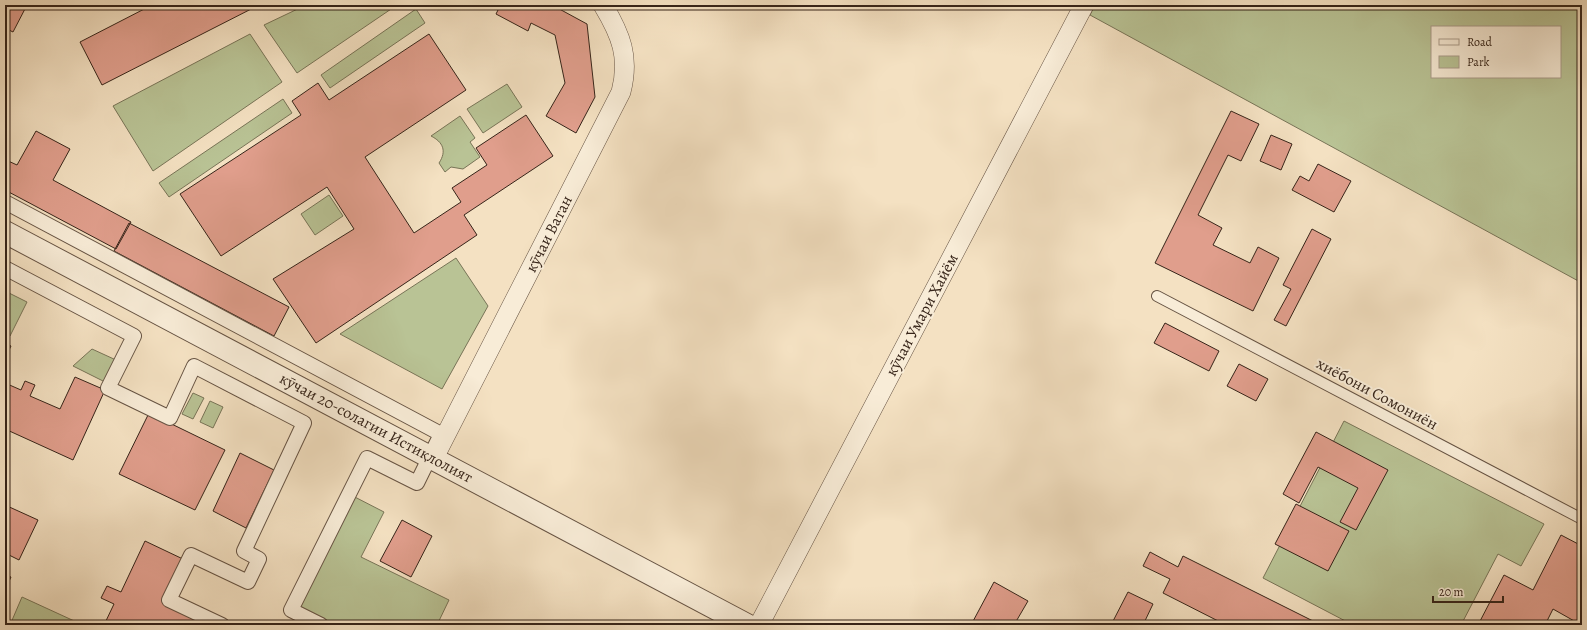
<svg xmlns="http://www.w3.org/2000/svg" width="1587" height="630" font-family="Alegreya,serif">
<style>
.green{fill:#b9c395;stroke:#787457;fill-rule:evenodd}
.building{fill:#e09e8c;stroke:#362419}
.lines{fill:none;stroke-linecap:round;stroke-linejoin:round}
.service-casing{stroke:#665343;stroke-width:12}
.pedestrian-casing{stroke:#665343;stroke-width:16}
.minor-casing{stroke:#665343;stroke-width:20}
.tertiary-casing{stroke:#665343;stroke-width:24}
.service{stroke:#f8ecd7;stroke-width:10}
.pedestrian{stroke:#f8ecd7;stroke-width:14}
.minor{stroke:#f8ecd7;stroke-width:19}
.tertiary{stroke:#f8ecd7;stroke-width:22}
.labels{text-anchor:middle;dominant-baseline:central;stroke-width:4;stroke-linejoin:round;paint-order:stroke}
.street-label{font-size:16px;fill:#362419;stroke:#f8ecd7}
</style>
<rect width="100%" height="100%" fill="#f4e1c2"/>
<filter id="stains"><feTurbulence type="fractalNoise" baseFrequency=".005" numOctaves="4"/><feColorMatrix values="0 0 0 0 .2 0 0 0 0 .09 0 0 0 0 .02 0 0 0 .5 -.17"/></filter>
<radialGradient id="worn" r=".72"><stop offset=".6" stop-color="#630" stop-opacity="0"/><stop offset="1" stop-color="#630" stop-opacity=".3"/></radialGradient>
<!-- green -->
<path class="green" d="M306,5H397L297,73L264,25Z
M1095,5H1582V283L1090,15ZM1432,27H1560V77H1432Z
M416,9L425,23L330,88L321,75Z
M250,34L282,82L153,171L113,106Z
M507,84L522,107L483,133L467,109Z
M283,99L292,113L169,197L159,183Z
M460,116L475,138L470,142L480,157L463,169L451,167L445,172L439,163C447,151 443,142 431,136Z
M329,195L343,216L315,235L301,214Z
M456,258L488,306L442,389L340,334Z
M5,291L27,302L10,336L5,334Z
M92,349L116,360L105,382L73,366Z
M193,393L204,398L193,419L182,414Z
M210,401L223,407L213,428L200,422Z
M1344,421L1544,524L1521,566L1498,554L1461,625H1353L1263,578Z
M349,494L384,512L361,557L449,600L437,625H328L292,607Z
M22,597L83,625H10Z"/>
<!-- building -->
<path class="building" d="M5,5H27L13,32L5,28Z
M152,5H259L102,85L80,42Z
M489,5H552L587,24L595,97L576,133L546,116L565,83L555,35L531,23L528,31L496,14L498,10Z
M429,34L466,90L365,157L414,233L461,202L452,188L487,165L476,148L526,115L553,156L464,215L477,235L316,343L273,279L354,229L327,187L221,256L180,194L301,115L292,101L318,83L329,100Z
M1231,111L1259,124L1241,161L1228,155L1198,215L1222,228L1213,245L1250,263L1258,247L1279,258L1253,311L1155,263Z
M36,131L70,149L53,180L131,222L116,249L5,190V162L6,160L17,165Z
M1271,135L1292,144L1281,170L1260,161Z
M1318,164L1351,181L1334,212L1292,190L1300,176L1309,181Z
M129,223L289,307L274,336L114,251Z
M1312,229L1331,239L1286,326L1274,320L1291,289L1283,285Z
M1165,323L1219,351L1209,371L1154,343Z
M5,343L11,346L5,358Z
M1239,364L1268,379L1256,401L1227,386Z
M75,377L105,390L73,460L5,429V383L21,390L25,381L35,385L30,396L60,409Z
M149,413L225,450L195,510L119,474Z
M1316,432L1388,470L1356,530L1340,522L1358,488L1318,467L1299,503L1283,494Z
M240,453L274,470L246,528L213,511Z
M1296,504L1349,531L1328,571L1275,544Z
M5,505L38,520L19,560L5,553Z
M402,520L432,536L411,577L380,561Z
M1561,535L1582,546V611L1576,622L1553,609L1545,625H1478L1504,575L1533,590Z
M145,541L185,560L165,601L216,625H104L114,604L101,598L107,586L121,592Z
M1150,552L1178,567L1183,556L1319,624L1226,625L1163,593L1170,579L1143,566Z
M5,575L11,577L5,590Z
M994,582L1028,601L1014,625H971Z
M1128,592L1153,604L1143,625H1111Z"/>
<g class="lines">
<defs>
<path id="service" d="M1157,296L1582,519"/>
<path id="pedestrian" d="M5,202L441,434L417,483L367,458L291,610L321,625
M5,268L134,336L108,388L170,418L194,366L304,423L244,551L259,559L248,582L191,555L169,600L222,625"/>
<path id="minor" d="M434,458L621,92C630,57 621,35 603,5
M759,625L1084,5"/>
<path id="tertiary" d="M5,232L747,625"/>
</defs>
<!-- service casing -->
<use href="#service" class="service-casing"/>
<!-- pedestrian casing -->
<use href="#pedestrian" class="pedestrian-casing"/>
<!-- minor casing -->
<use href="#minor" class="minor-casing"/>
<!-- tertiary casing -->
<use href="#tertiary" class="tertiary-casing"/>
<!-- service -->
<use href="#service" class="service"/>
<!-- pedestrian -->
<use href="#pedestrian" class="pedestrian"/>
<!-- minor -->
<use href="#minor" class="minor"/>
<!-- tertiary -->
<use href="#tertiary" class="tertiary"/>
</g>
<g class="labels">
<!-- street labels -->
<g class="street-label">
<text transform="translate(549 234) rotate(-63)">кӯчаи Ватан</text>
<text transform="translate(922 315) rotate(-62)">кӯчаи Умари Хайём</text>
<text transform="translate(1377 394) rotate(28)">хиёбони Сомониён</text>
<text transform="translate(376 428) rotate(28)">кӯчаи 20-солагии Истиқлолият</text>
</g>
</g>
<!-- margin -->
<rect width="1587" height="630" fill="none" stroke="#f4e1c2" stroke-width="20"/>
<rect x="6" y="6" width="1575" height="618" fill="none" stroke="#362419" stroke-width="2"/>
<rect x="10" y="10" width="1567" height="610" fill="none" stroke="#362419"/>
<!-- legend -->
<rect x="1431" y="26" width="130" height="52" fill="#f8ecd7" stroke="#aa9c8b"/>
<rect x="1439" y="39" width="20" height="6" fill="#f8ecd7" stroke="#aa9c8b"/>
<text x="1467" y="46" font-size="12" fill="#362419">Road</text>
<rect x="1439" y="56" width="20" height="12" fill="#b9c395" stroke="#aa9c8b"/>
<text x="1467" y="66" font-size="12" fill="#362419">Park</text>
<!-- scale -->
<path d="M1433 596v6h70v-6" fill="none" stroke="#362419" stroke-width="2"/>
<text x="1439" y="596" font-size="12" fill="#362419" stroke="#f8ecd7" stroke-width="3" paint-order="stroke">20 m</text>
<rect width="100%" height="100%" filter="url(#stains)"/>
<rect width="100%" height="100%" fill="url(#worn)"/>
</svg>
